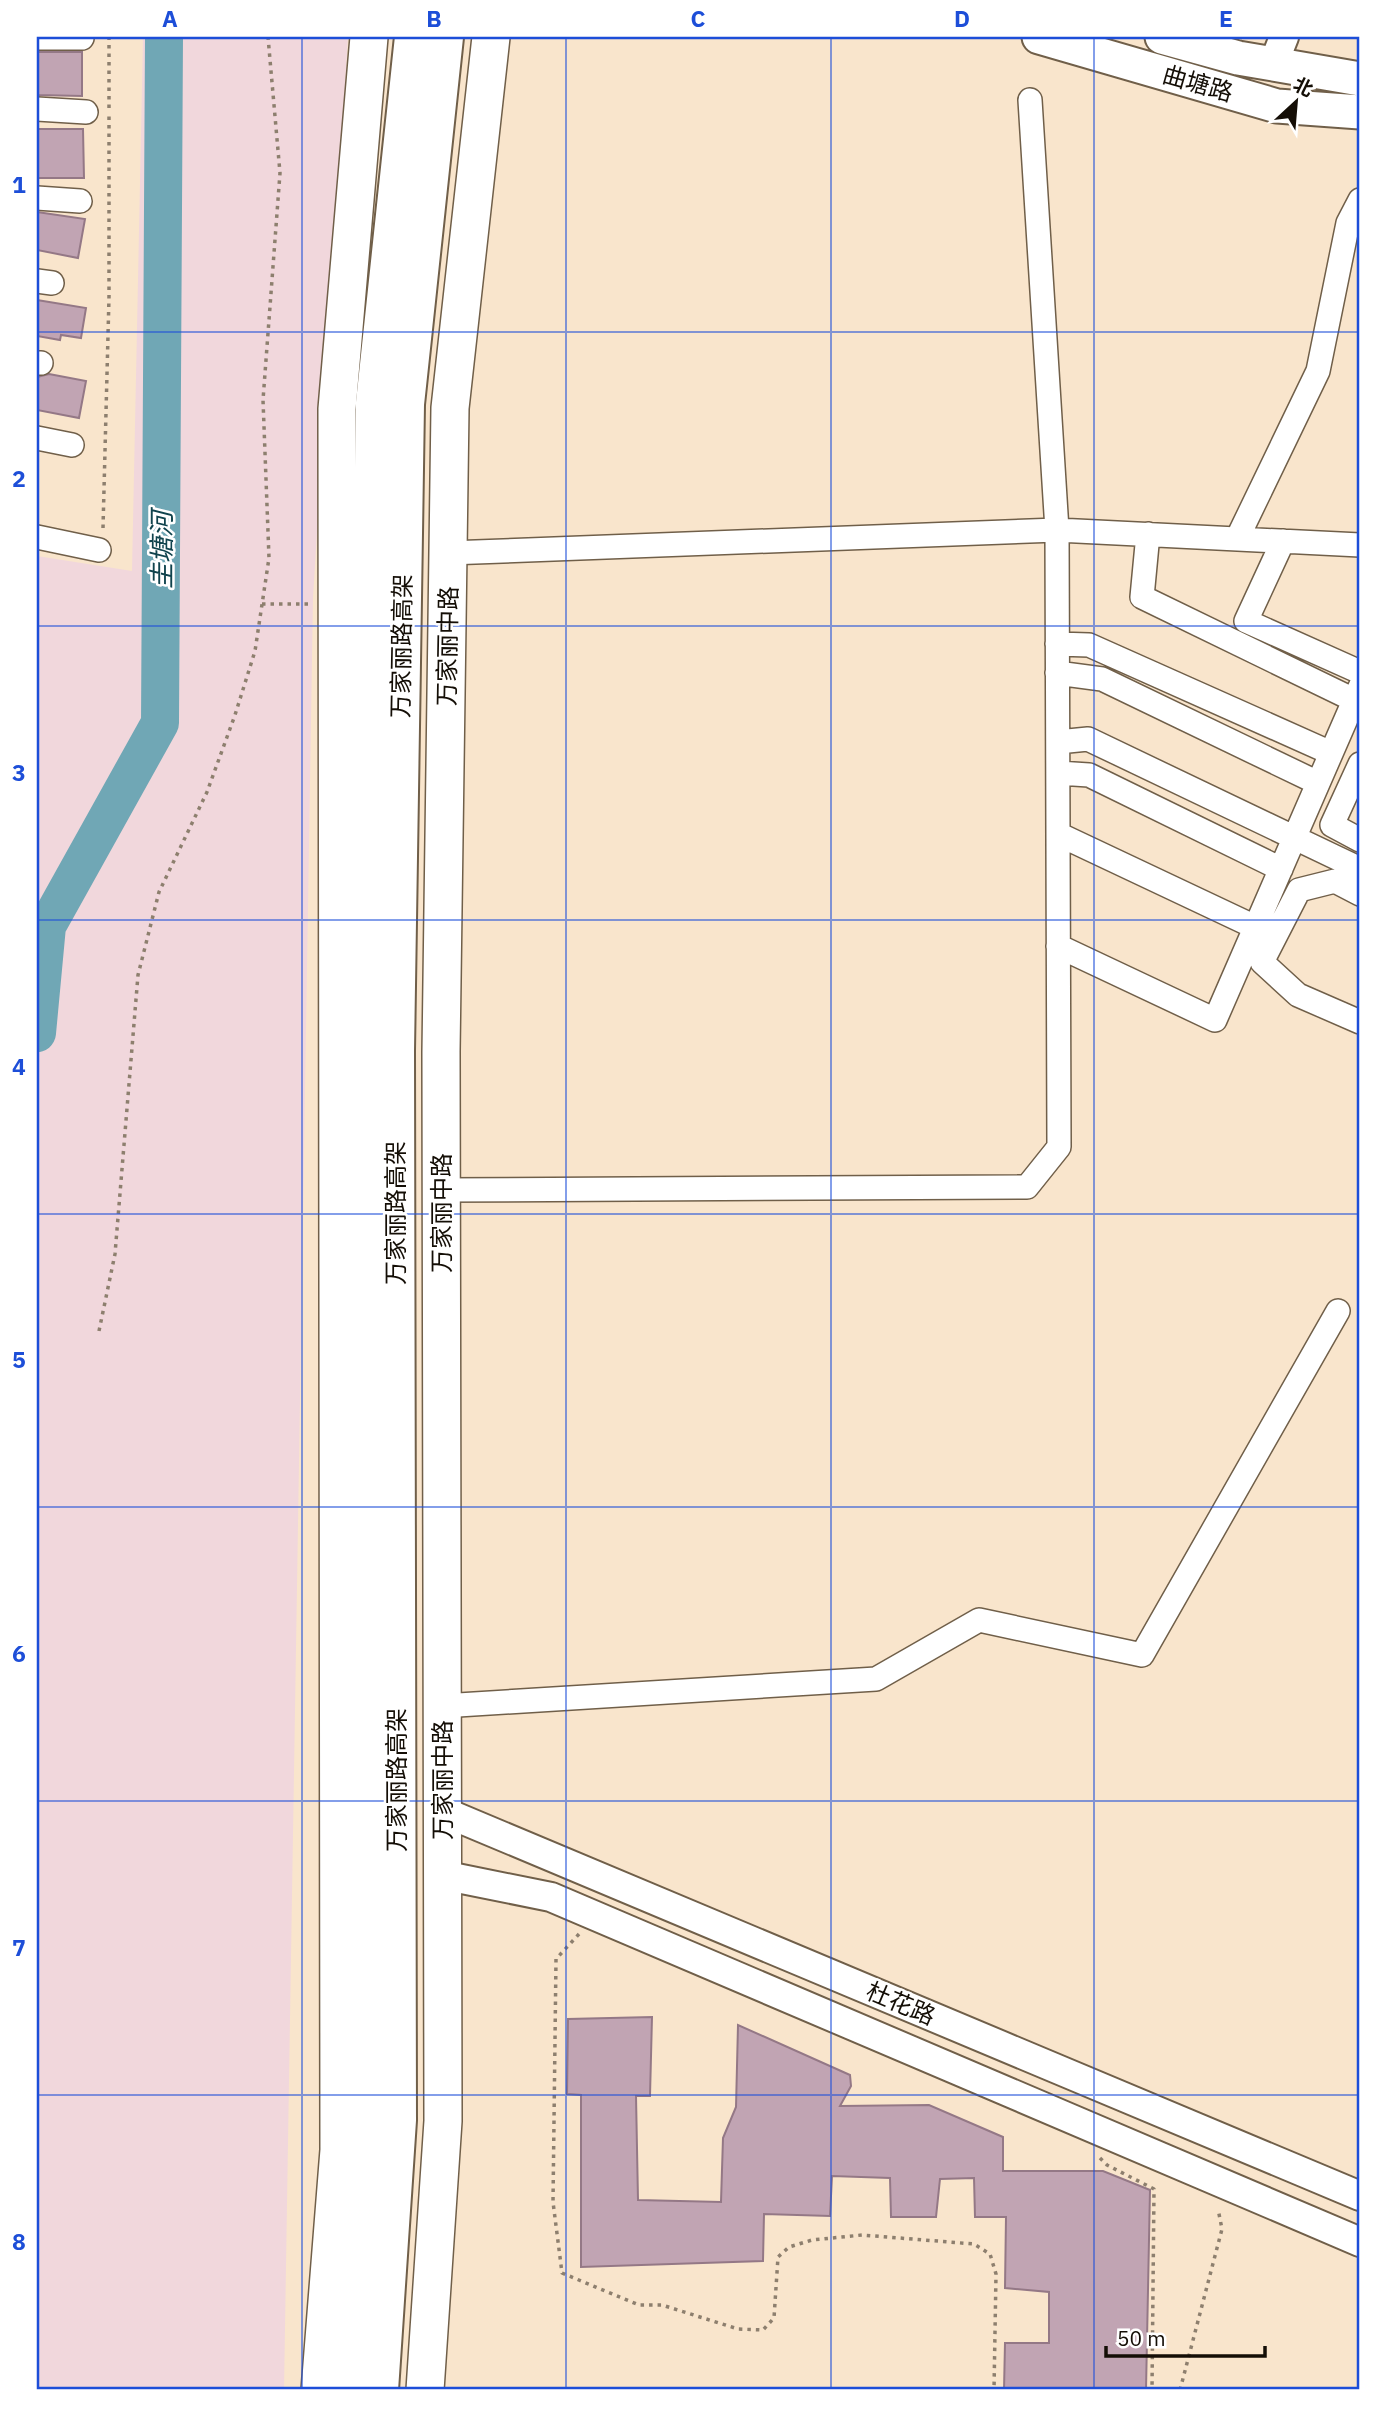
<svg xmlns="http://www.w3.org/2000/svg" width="1397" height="2427" font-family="'IBM Plex Sans','Noto Sans SC',sans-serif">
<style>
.commercial{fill:#f1d7dc}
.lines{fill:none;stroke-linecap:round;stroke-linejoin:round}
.river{stroke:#70a7b5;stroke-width:38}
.building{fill:#c1a4b3;stroke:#947886;stroke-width:2}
.minor-casing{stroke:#705f49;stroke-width:26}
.tertiary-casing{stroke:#705f49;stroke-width:32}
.secondary-casing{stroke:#705f49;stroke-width:37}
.primary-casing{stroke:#705f49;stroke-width:40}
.trunk-casing{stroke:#705f49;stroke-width:42}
.path{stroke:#8d7f6e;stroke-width:3.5;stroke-dasharray:3.5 5;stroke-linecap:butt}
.minor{stroke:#fff;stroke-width:23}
.tertiary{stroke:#fff;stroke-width:28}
.secondary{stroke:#fff;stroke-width:33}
.primary{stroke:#fff;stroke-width:37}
.trunk{stroke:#fff;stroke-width:38}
.grid{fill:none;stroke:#1d4ed8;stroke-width:2;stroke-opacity:0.55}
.labels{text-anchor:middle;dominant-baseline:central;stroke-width:5;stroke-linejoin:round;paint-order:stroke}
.street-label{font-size:24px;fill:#140e06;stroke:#fff}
.water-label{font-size:26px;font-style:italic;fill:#10434d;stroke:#fff}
.neatline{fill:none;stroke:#1d4ed8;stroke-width:2.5}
.grid-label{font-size:23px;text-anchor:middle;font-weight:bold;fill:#1d4ed8}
</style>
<rect width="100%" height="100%" fill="#f9e5cc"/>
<!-- commercial -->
<path class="commercial" d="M143,37H348L313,597L284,2390H37V556L132,571Z"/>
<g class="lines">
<!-- river -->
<path class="river" d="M37,1033L47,926L160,723L164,37"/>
</g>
<!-- building -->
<path class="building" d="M37,52H82V96L37,95Z
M37,129H83L84,178H37Z
M37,212L85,219L78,258L37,250Z
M37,300L86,308L81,338L61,335L60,340L37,336Z
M49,374L86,381L79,418L37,410V377Z
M652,2017L650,2096H636L638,2200L721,2202L723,2138L736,2107L738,2025L850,2075L851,2086L840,2106L929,2105L1003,2137V2171H1103L1150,2190L1146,2390H1004L1005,2343H1049V2292L1005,2288L1006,2217H975L974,2178L940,2179L936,2217H891L890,2178L832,2176L830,2216L764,2214L763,2261L581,2267V2095L567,2094L568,2019Z"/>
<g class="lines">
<defs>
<path id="minor" d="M37,38H82
M37,109L86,112
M37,198L80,201
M37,281L52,283
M37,363H41
M37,438L72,445
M1148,534L1142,597L1354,700
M37,537L99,550
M1237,539L1318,371L1348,223L1360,200
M1283,541L1246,621L1360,672
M448,553L1057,530L1030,100
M1057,644L1089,645L1331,753
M1057,673L1102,679L1318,783
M1058,742L1088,739L1360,869
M1360,764L1332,825L1360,840
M1058,773L1089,775L1281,869
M1058,834L1255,927
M1360,894L1335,881L1299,890L1262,962L1298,995L1360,1022
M1058,946L1215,1020L1360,687
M441,1190L1027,1187L1059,1147L1057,530L1360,545
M442,1706L876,1679L979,1620L1142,1655L1338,1311"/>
<path id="tertiary" d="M1273,65L1284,37
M442,1811L1360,2196
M442,1875L551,1897L1360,2242"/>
<path id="secondary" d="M1039,37L1277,106L1360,112
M1162,37L1238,58L1360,79"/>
<path id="primary" d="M320,2390L339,2150L337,409L369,37
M425,2390L443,2121L441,1052L450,408L491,37"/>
<path id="trunk" d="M349,2390L367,2119L365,1051L375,403L414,37
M379,2390L397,2120L395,1051L405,404L444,37"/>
</defs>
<!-- minor casing -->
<use href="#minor" class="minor-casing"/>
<!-- tertiary casing -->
<use href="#tertiary" class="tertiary-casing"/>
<!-- secondary casing -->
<use href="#secondary" class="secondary-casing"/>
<!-- primary casing -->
<use href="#primary" class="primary-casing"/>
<!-- trunk casing -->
<use href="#trunk" class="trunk-casing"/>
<!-- path -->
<path class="path" d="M109,108V37
M103,528L109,297V116
M262,604H310
M99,1331L115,1254L138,975L159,892L207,792L235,715L255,651L269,558L263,400L280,173L268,37
M579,1934L556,1959L553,2202L562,2273L639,2305H662L738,2329L763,2330L774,2318L778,2257L789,2247L812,2240L862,2235L974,2244L990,2254L996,2274L994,2390
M1100,2158L1107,2165L1154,2189L1152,2390
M1180,2390L1222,2229L1218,2209"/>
<!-- minor -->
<use href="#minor" class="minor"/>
<!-- tertiary -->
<use href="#tertiary" class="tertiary"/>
<!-- secondary -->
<use href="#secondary" class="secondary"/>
<!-- primary -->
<use href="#primary" class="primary"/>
<!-- trunk -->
<use href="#trunk" class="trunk"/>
</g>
<!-- grid -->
<path class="grid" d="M302,37V2390M566,37V2390M831,37V2390M1094,37V2390M37,332H1360M37,626H1360M37,920H1360M37,1214H1360M37,1507H1360M37,1801H1360M37,2095H1360"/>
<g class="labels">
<!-- street labels -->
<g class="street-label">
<text transform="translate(1198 83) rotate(16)">曲塘路</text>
<text transform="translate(401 646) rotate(-89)">万家丽路高架</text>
<text transform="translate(447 646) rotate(-89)">万家丽中路</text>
<text transform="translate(395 1213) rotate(-90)">万家丽路高架</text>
<text transform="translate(441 1213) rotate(-90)">万家丽中路</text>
<text transform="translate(396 1780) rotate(-90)">万家丽路高架</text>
<text transform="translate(442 1780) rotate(-90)">万家丽中路</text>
<text transform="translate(901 2003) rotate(23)">杜花路</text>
</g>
<!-- water labels -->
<g class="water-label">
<text transform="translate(161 550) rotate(-90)">圭塘河</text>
</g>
</g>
<!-- border -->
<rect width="1397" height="2427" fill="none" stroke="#ffffff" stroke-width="77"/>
<!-- north arrow -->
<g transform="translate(1296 102) rotate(26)" stroke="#ffffff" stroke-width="5" paint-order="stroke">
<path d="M0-5L12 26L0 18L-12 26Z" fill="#140e06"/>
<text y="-10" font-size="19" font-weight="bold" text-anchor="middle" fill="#140e06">北</text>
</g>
<!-- scale -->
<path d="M1106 2346v10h159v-10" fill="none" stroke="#140e06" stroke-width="3.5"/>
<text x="1117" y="2346" font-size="21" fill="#140e06" stroke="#ffffff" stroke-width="5" paint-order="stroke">50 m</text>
<rect x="38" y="38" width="1320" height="2350" class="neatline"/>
<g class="grid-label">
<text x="170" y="27">A</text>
<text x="434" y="27">B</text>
<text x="698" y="27">C</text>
<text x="962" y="27">D</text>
<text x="1226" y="27">E</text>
<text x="19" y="193">1</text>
<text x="19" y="487">2</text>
<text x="19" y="781">3</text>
<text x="19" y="1075">4</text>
<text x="19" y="1368">5</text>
<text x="19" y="1662">6</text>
<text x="19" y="1956">7</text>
<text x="19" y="2250">8</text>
</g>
</svg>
